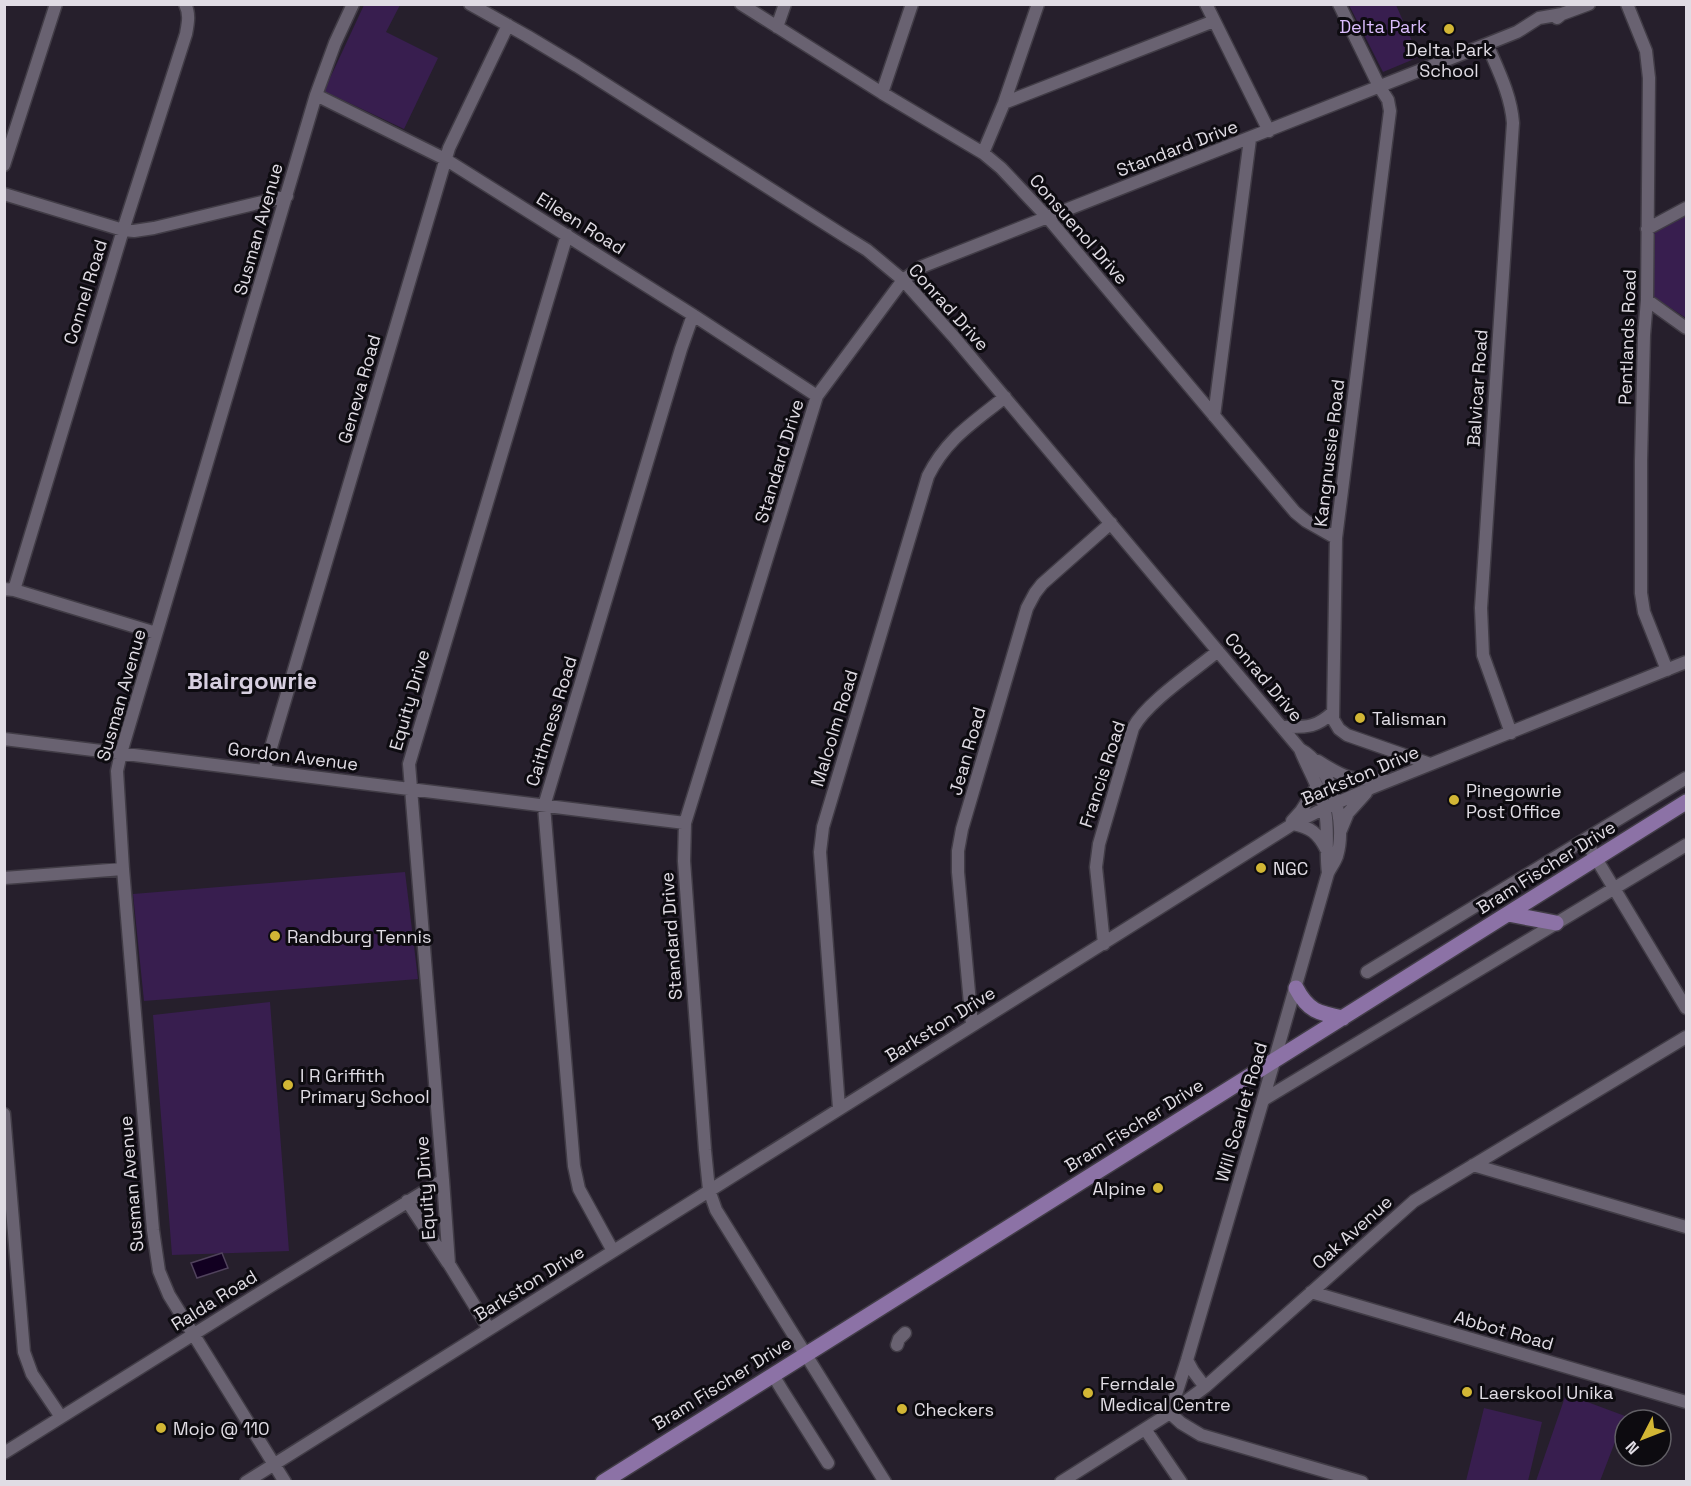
<svg xmlns="http://www.w3.org/2000/svg" width="1691" height="1486" font-family="'Space Grotesk',sans-serif">
<style>
.green{fill:#381e4f}
.water{fill:#120021;stroke:#50425c;stroke-width:1.5}
.lines{fill:none;stroke-linecap:round;stroke-linejoin:round}
.minor-casing{stroke:#413c46;stroke-width:15}
.major-casing{stroke:#413c46;stroke-width:18}
.minor{stroke:#696271;stroke-width:12}
.major{stroke:#8c72a6;stroke-width:15}
.poi-dot{fill:#d2b635;stroke:#0d0b10;stroke-width:2}
.labels{text-anchor:middle;dominant-baseline:central;stroke-width:6;stroke-linejoin:round;paint-order:stroke}
.park-label{font-size:18px;fill:#dbbdfd;stroke:#0d0b10}
.poi-label{font-size:18px;fill:#e0dce4;stroke:#0d0b10;text-anchor:start}
.street-label{font-size:18px;fill:#e0dce4;stroke:#0d0b10}
.district-label{font-size:24px;font-weight:bold;fill:#d7cfe0;stroke:#0d0b10}
</style>
<rect width="100%" height="100%" fill="#261f2c"/>
<!-- green -->
<path class="green" d="M364,5H400L386,32L438,58L404,129L324,91Z
M1349,5H1396L1419,57L1383,72Z
M1686,207V318L1651,295L1654,226Z
M405,872L418,979L144,1001L133,894Z
M270,1002L289,1251L172,1255L153,1015Z
M1566,1394L1625,1416L1600,1481H1536Z
M1484,1408L1542,1422L1528,1481H1466Z"/>
<!-- water -->
<path class="water" d="M222,1253L228,1268L197,1278L191,1263Z"/>
<g class="lines">
<defs>
<path id="minor" d="M470,4L527,36L577,66L846,237L867,250L903,280L954,337L1300,749C1308,770 1321,789 1325,811C1329,831 1325,852 1328,873
M741,4L882,93L983,153L1001,168L1048,218L1295,512L1306,521L1336,538
M1206,4L1269,131
M1339,4L1379,86L1388,100L1390,111L1336,538L1333,719L1339,729L1347,735L1430,764
M1627,4L1646,51L1649,78L1647,300L1644,335L1641,461V593L1644,612L1667,670
M1557,18L1562,14L1589,4
M777,27L785,4
M1487,44C1498,70 1511,95 1513,123L1481,608L1483,655L1511,733
M882,93L912,4
M316,95L445,159L693,315L817,396
M1004,103L1214,21
M983,153L1004,103L1038,4
M4,165L56,4
M4,194L123,230L134,231L154,228L287,196
M1647,229L1686,208
M1647,300L1686,328
M1214,416L1250,139
M4,589L14,590L156,633
M14,590L123,230L186,34C188,23 190,14 185,4
M1282,727C1305,727 1315,729 1333,712
M4,739L685,823
M1300,749C1332,766 1347,823 1337,856C1335,862 1331,867 1328,873L1263,1100L1187,1360L1170,1413L1181,1423L1201,1435L1362,1482
M1318,761C1346,779 1351,780 1383,780
M264,771L449,148L508,25
M1292,821L1301,811L1317,786
M1293,824C1310,827 1318,833 1326,849
M1341,830L1348,813L1366,793
M1585,840L1686,1008
M4,878L123,869
M1104,944L1096,867L1099,844L1133,728C1147,702 1194,671 1218,651
M1367,972L1686,778
M972,1025L958,872V851L962,829L1027,608L1035,593L1042,584L1111,523
M1263,1100L1686,845
M839,1108L820,852L823,827L928,476C947,438 973,423 1005,397
M4,1114L24,1352L32,1374L61,1417
M1473,1165L1686,1227
M407,1201L448,1263
M613,1251L579,1189L574,1166L544,806L681,349L693,315
M1311,1292L1686,1402
M489,1329L449,1264L443,1180L409,764L567,235
M897,1345L899,1339L905,1333
M1187,1360L1193,1371L1205,1387
M773,1375L782,1390L828,1463
M1145,1429L1181,1482
M4,1453L274,1284L443,1180
M246,1482L1293,824L1325,808L1371,788L1686,662
M285,1482L169,1295L159,1271L153,1230L123,869L117,771L121,753L316,95L335,43L353,4
M885,1482L716,1210L709,1190L705,1150L684,861L685,823L817,396L903,280L921,267L1487,44L1517,32L1539,18L1562,14
M1061,1482L1170,1413L1205,1387L1414,1201L1686,1037"/>
<path id="major" d="M1508,914L1556,923
M1296,988C1308,1011 1318,1013 1343,1018
M603,1482L1686,802"/>
</defs>
<!-- minor casing -->
<use href="#minor" class="minor-casing"/>
<!-- major casing -->
<use href="#major" class="major-casing"/>
<!-- minor -->
<use href="#minor" class="minor"/>
<!-- major -->
<use href="#major" class="major"/>
</g>
<!-- markers -->
<g class="poi-dot">
<circle cx="1449" cy="29" r="6"/>
<circle cx="1360" cy="718" r="6"/>
<circle cx="1454" cy="800" r="6"/>
<circle cx="1261" cy="868" r="6"/>
<circle cx="275" cy="936" r="6"/>
<circle cx="288" cy="1085" r="6"/>
<circle cx="1158" cy="1188" r="6"/>
<circle cx="1467" cy="1392" r="6"/>
<circle cx="1088" cy="1393" r="6"/>
<circle cx="902" cy="1409" r="6"/>
<circle cx="161" cy="1428" r="6"/>
</g>
<g class="labels">
<!-- park labels -->
<g class="park-label">
<text x="1383" y="26">Delta Park</text>
</g>
<!-- poi labels -->
<g class="poi-label">
<text x="1449" y="49" text-anchor="middle">Delta Park<tspan x="1449" dy="21">School</tspan></text>
<text x="1372" y="718">Talisman</text>
<text x="1466" y="790">Pinegowrie<tspan x="1466" dy="21">Post Office</tspan></text>
<text x="1273" y="868">NGC</text>
<text x="287" y="936">Randburg Tennis</text>
<text x="300" y="1075">I R Griffith<tspan x="300" dy="21">Primary School</tspan></text>
<text x="1146" y="1188" text-anchor="end">Alpine</text>
<text x="1100" y="1383">Ferndale<tspan x="1100" dy="21">Medical Centre</tspan></text>
<text x="1479" y="1392">Laerskool Unika</text>
<text x="914" y="1409">Checkers</text>
<text x="173" y="1428">Mojo @ 110</text>
</g>
<!-- street labels -->
<g class="street-label">
<text transform="translate(1177 148) rotate(-21)">Standard Drive</text>
<text transform="translate(581 223) rotate(32)">Eileen Road</text>
<text transform="translate(258 229) rotate(-74)">Susman Avenue</text>
<text transform="translate(1079 229) rotate(49)">Consuenol Drive</text>
<text transform="translate(85 292) rotate(-73)">Connel Road</text>
<text transform="translate(949 307) rotate(48)">Conrad Drive</text>
<text transform="translate(1627 337) rotate(-88)">Pentlands Road</text>
<text transform="translate(1477 388) rotate(-86)">Balvicar Road</text>
<text transform="translate(359 389) rotate(-74)">Geneva Road</text>
<text transform="translate(1329 453) rotate(-83)">Kangnussie Road</text>
<text transform="translate(779 461) rotate(-73)">Standard Drive</text>
<text transform="translate(1264 677) rotate(50)">Conrad Drive</text>
<text transform="translate(121 695) rotate(-74)">Susman Avenue</text>
<text transform="translate(409 700) rotate(-74)">Equity Drive</text>
<text transform="translate(551 721) rotate(-73)">Caithness Road</text>
<text transform="translate(834 728) rotate(-73)">Malcolm Road</text>
<text transform="translate(967 751) rotate(-74)">Jean Road</text>
<text transform="translate(293 756) rotate(7)">Gordon Avenue</text>
<text transform="translate(1102 774) rotate(-72)">Francis Road</text>
<text transform="translate(1360 775) rotate(-23)">Barkston Drive</text>
<text transform="translate(1546 867) rotate(-32)">Bram Fischer Drive</text>
<text transform="translate(671 936) rotate(-94)">Standard Drive</text>
<text transform="translate(940 1024) rotate(-32)">Barkston Drive</text>
<text transform="translate(1241 1112) rotate(-74)">Will Scarlet Road</text>
<text transform="translate(1134 1125) rotate(-32)">Bram Fischer Drive</text>
<text transform="translate(131 1184) rotate(-95)">Susman Avenue</text>
<text transform="translate(425 1188) rotate(-94)">Equity Drive</text>
<text transform="translate(1352 1232) rotate(-42)">Oak Avenue</text>
<text transform="translate(529 1283) rotate(-32)">Barkston Drive</text>
<text transform="translate(214 1300) rotate(-32)">Ralda Road</text>
<text transform="translate(1504 1330) rotate(16)">Abbot Road</text>
<text transform="translate(722 1383) rotate(-32)">Bram Fischer Drive</text>
</g>
<!-- district labels -->
<g class="district-label">
<text x="252" y="680">Blairgowrie</text>
</g>
</g>
<!-- border -->
<rect width="1691" height="1486" fill="none" stroke="#e0dce4" stroke-width="12"/>
<!-- north arrow -->
<g transform="translate(1643 1438) rotate(228)"><circle r="28" fill="#0d0b10" stroke="#615f65" stroke-width="1.5"/>
<path d="M0-4.5L10 22L0 15L-10 22Z" fill="#d2b635"/>
<text y="-9" font-size="16" font-weight="bold" text-anchor="middle" fill="#e0dce4">N</text>
</g>
</svg>
